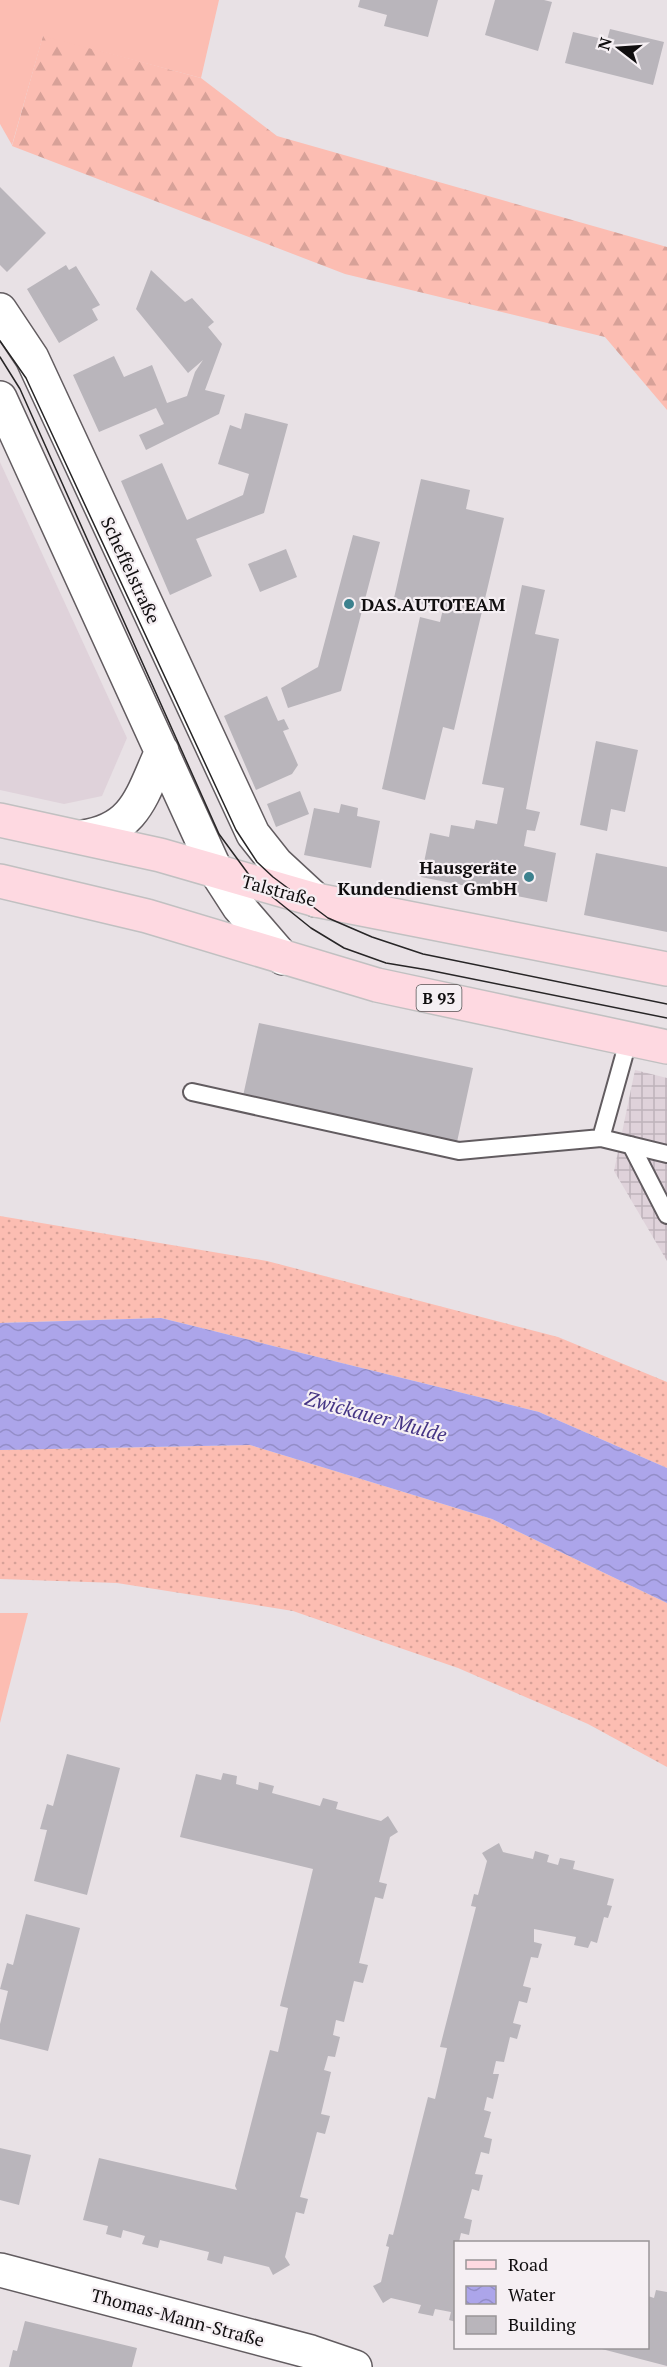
<svg xmlns="http://www.w3.org/2000/svg" width="667" height="2367" font-family="'PT Serif',serif">
<style>
.built{fill:#dfd2da}
.industrial{fill:url(#industrial-grid)}
.grass{fill:url(#grass-dots)}
.forest{fill:url(#forest-firs)}
.garden{fill:#fcbdb2}
.water{fill:url(#water-waves)}
.building{fill:#b9b5bb}
.lines{fill:none;stroke-linecap:round;stroke-linejoin:round}
.service-casing{stroke:#625c60;stroke-width:20}
.minor-casing{stroke:#625c60;stroke-width:36}
.tertiary-casing{stroke:#625c60;stroke-width:36}
.primary-casing{stroke:#c1c0c1;stroke-width:36}
.service{stroke:#fff;stroke-width:16}
.minor{stroke:#fff;stroke-width:33}
.tertiary{stroke:#fff;stroke-width:33}
.primary{stroke:#fed9e1;stroke-width:33}
.tram{stroke:#272526;stroke-width:1.5}
.poi-dot{fill:#3c818e;stroke:#f5eff3;stroke-width:2}
.labels{text-anchor:middle;dominant-baseline:central;stroke-width:4.5;stroke-linejoin:round;paint-order:stroke}
.shield{fill:#f5eff3;stroke:#555253;stroke-width:1.5}
.shield-label{font-size:16px;font-weight:bold;fill:#100e0f}
.street-label{font-size:18px;fill:#100e0f;stroke:#f5eff3}
.poi-label{font-size:18px;font-weight:bold;fill:#100e0f;stroke:#f5eff3;text-anchor:start}
.water-label{font-size:20px;font-style:italic;fill:#453585;stroke:#f5eff3}
</style>
<defs>
<pattern id="industrial-grid" width="8" height="8" patternUnits="userSpaceOnUse" patternTransform="scale(1.5)"><rect width="8" height="8" fill="#dfd2da"/><path d="M0 4h8M4 0v8" fill="none" stroke="#beb3ba"/></pattern>
<pattern id="grass-dots" width="8" height="8" patternUnits="userSpaceOnUse" patternTransform="scale(1.5)"><rect width="8" height="8" fill="#fcbdb2"/><path d="M2 2h.1M6 6h.1" fill="none" stroke="#d7a198" stroke-width="1.8" stroke-linecap="round"/></pattern>
<pattern id="forest-firs" width="22" height="20" patternUnits="userSpaceOnUse" patternTransform="scale(1.5)"><rect width="22" height="20" fill="#fcbdb2"/><path d="M5 1l3.5 6h-7zM16 11l3.5 6h-7z" fill="#d7a198"/></pattern>
<pattern id="water-waves" width="16" height="10" patternUnits="userSpaceOnUse" patternTransform="scale(1.5)"><rect width="16" height="10" fill="#aca5ea"/><path d="M0 5q4-4 8 0t8 0" fill="none" stroke="#938dc8"/></pattern>
</defs>
<rect width="100%" height="100%" fill="#e8e1e5"/>
<!-- built -->
<path class="built" d="M0,462L127,738L102,796L64,804L0,790Z"/>
<!-- industrial -->
<path class="industrial" d="M635,1070L667,1078V1261L614,1171Z"/>
<!-- grass -->
<path class="grass" d="M0,1216L267,1261L558,1337L667,1382V1468L539,1412L161,1318L0,1323Z
M250,1445L492,1519L667,1603V1767L588,1724L458,1668L293,1611L117,1583L0,1579V1450Z"/>
<!-- forest -->
<path class="forest" d="M43,35L201,78L277,136L667,247V410L605,337L345,274L12,146Z"/>
<!-- garden -->
<path class="garden" d="M0,0H219L201,78L43,36L12,145L0,124Z
M0,1613H28L0,1723Z"/>
<!-- water -->
<path class="water" d="M161,1318L539,1412L667,1468V1603L492,1519L250,1445L0,1450V1323Z"/>
<!-- building -->
<path class="building" d="M360,0H438L428,37L384,26L387,15L358,7Z
M495,0H544L552,2L538,51L485,35Z
M610,29L664,42L653,85L565,63L573,32L607,40Z
M0,187L46,233L7,272L0,265Z
M66,265L69,270L76,266L100,305L92,309L98,320L59,343L27,289Z
M151,270L185,302L192,298L214,322L208,327L222,344L205,390L225,395L219,414L146,450L139,435L164,424L156,408L99,432L73,375L114,356L124,377L152,365L167,403L187,396L195,372L203,360L188,373L136,309Z
M245,413L288,424L264,513L196,539L212,576L170,595L121,481L162,463L187,520L243,495L249,474L218,464L230,425L241,429Z
M421,479L470,490L466,509L504,518L454,730L443,727L425,800L382,789L420,617L440,622L443,609L394,598Z
M353,535L380,542L341,691L288,708L281,688L318,667Z
M286,549L297,577L260,592L248,564Z
M522,585L545,590L535,634L559,639L526,809L540,812L535,831L527,830L524,846L556,853L547,902L421,877L430,833L449,837L451,825L474,829L476,820L497,824L504,788L482,784Z
M267,696L278,721L284,719L289,729L283,731L298,765L292,774L256,790L224,716Z
M596,741L638,750L625,812L611,809L607,831L580,825Z
M300,791L309,814L276,827L267,804Z
M341,804L358,808L357,816L380,821L371,868L304,855L314,808L339,813Z
M596,853L667,867V932L584,915Z
M259,1023L473,1068L457,1142L243,1096Z
M67,1754L120,1768L87,1895L34,1881L47,1830L40,1829L47,1804L53,1806Z
M223,1773L237,1776L236,1784L258,1790L259,1782L274,1786L272,1793L320,1806L323,1798L338,1802L336,1809L381,1821L388,1816L398,1832L390,1837L379,1882L387,1884L383,1899L375,1897L359,1963L368,1965L363,1983L354,1981L344,2022L336,2020L333,2035L340,2037L335,2057L328,2056L324,2070L331,2072L321,2114L330,2116L325,2134L317,2132L300,2197L308,2199L304,2214L296,2212L285,2257L290,2265L273,2275L269,2267L224,2256L222,2264L207,2260L209,2252L160,2240L158,2248L142,2244L145,2236L123,2230L121,2238L106,2234L108,2226L83,2220L99,2158L237,2190L235,2186L270,2050L278,2052L288,2008L280,2006L313,1869L180,1837L196,1774L221,1780Z
M499,1843L503,1852L533,1859L535,1851L549,1855L547,1862L558,1865L560,1858L575,1861L573,1869L614,1879L607,1905L612,1906L608,1918L604,1917L597,1943L591,1941L588,1948L574,1945L576,1937L534,1929V1942L542,1944L538,1958L531,1957L523,1986L531,1988L527,2003L519,2001L513,2023L521,2025L517,2039L510,2037L504,2062L496,2061L493,2074H499L493,2099L487,2097L484,2110L491,2112L484,2137L492,2139L489,2154L481,2152L475,2174L483,2175L479,2191L472,2189L464,2218L472,2220L469,2235L461,2233L459,2242H456V2322L449,2320L451,2312L435,2309L433,2316L418,2313L421,2305L391,2298L383,2303L373,2286L381,2282L389,2247L386,2246L389,2234L393,2235L428,2097L435,2099L447,2048L440,2047L476,1907L471,1906L474,1894L478,1895L487,1861L482,1853Z
M26,1914L80,1928L48,2051L0,2039V2024L8,1991L0,1989L7,1963L13,1965Z
M0,2148L31,2155L19,2205L0,2200Z
M656,2290L667,2292V2366L598,2348H648V2296L654,2298Z
M25,2321L137,2348L132,2367H9L13,2350L17,2351Z"/>
<g class="lines">
<defs>
<path id="service" d="M192,1092L459,1151L601,1138L629,1038
M601,1138L667,1154
M631,1145L667,1215"/>
<path id="minor" d="M0,2270L311,2352L355,2367"/>
<path id="tertiary" d="M0,310L32,358L253,834L276,863L316,900
M0,398L217,873L239,907L283,958
M82,837C136,830 142,794 162,751"/>
<path id="primary" d="M0,820L160,855L316,900L667,969
M0,881L147,916L377,985L667,1047"/>
</defs>
<!-- service casing -->
<use href="#service" class="service-casing"/>
<!-- minor casing -->
<use href="#minor" class="minor-casing"/>
<!-- tertiary casing -->
<use href="#tertiary" class="tertiary-casing"/>
<!-- primary casing -->
<use href="#primary" class="primary-casing"/>
<!-- service -->
<use href="#service" class="service"/>
<!-- minor -->
<use href="#minor" class="minor"/>
<!-- tertiary -->
<use href="#tertiary" class="tertiary"/>
<!-- primary -->
<use href="#primary" class="primary"/>
<!-- tram -->
<path class="tram" d="M0,341L26,378L236,830L257,862L273,877L328,918L372,937L423,954L667,1004
M0,357L20,389L219,834L255,883L311,928L344,948L386,963L428,970L667,1018"/>
</g>
<!-- markers -->
<g class="poi-dot">
<circle cx="349" cy="604" r="6"/>
<circle cx="529" cy="877" r="6"/>
</g>
<g class="labels">
<!-- shield labels -->
<rect class="shield" x="416.5" y="985" width="45" height="26" rx="4.5"/>
<g class="shield-label">
<text x="439" y="998">B 93</text>
</g>
<!-- street labels -->
<g class="street-label">
<text transform="translate(131 570) rotate(65)">Scheffelstraße</text>
<text transform="translate(279 890) rotate(15)">Talstraße</text>
<text transform="translate(178 2317) rotate(15)">Thomas-Mann-Straße</text>
</g>
<!-- poi labels -->
<g class="poi-label">
<text x="361" y="604">DAS.AUTOTEAM</text>
<text x="517" y="867" text-anchor="end">Hausgeräte<tspan x="517" dy="21">Kundendienst GmbH</tspan></text>
</g>
<!-- water labels -->
<g class="water-label">
<text transform="translate(376 1416) rotate(15)">Zwickauer Mulde</text>
</g>
</g>
<!-- legend -->
<rect x="454" y="2241" width="195" height="108" fill="#f5eff3" stroke="#999598" stroke-width="1.5"/>
<rect x="466" y="2260" width="30" height="9" fill="#fed9e1" stroke="#999598" stroke-width="1.5"/>
<text x="508" y="2271" font-size="18" fill="#100e0f">Road</text>
<rect x="466" y="2286" width="30" height="18" fill="url(#water-waves)" stroke="#999598" stroke-width="1.5"/>
<text x="508" y="2301" font-size="18" fill="#100e0f">Water</text>
<rect x="466" y="2316" width="30" height="18" fill="#b9b5bb" stroke="#999598" stroke-width="1.5"/>
<text x="508" y="2331" font-size="18" fill="#100e0f">Building</text>
<!-- north arrow -->
<g transform="translate(619 48) rotate(287)" stroke="#f5eff3" stroke-width="4.5" paint-order="stroke">
<path d="M0-4.5L10 22L0 15L-10 22Z" fill="#100e0f"/>
<text y="-9" font-size="16" font-weight="bold" text-anchor="middle" fill="#100e0f">N</text>
</g>
</svg>
